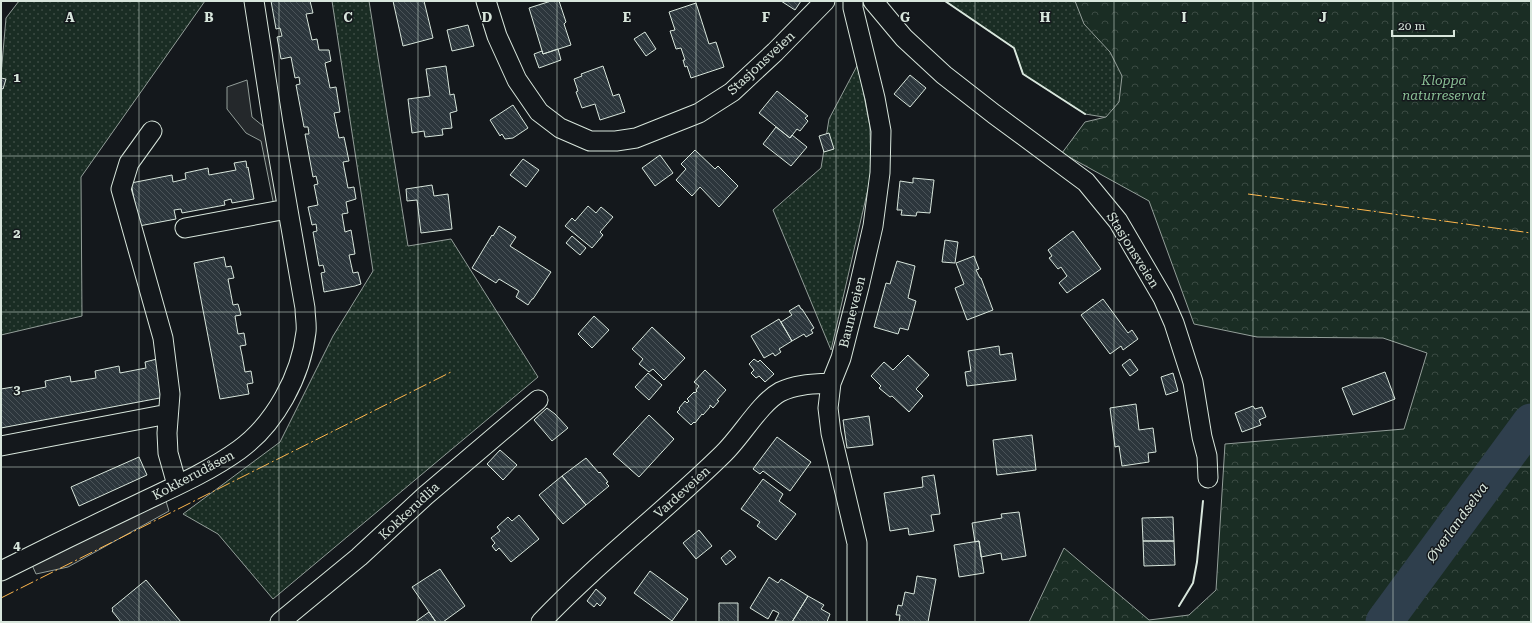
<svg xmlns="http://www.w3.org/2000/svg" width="1532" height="623" font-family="'Roboto Serif',serif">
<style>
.grass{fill:url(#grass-dots);stroke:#939e99}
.forest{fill:url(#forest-crowns);stroke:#939e99}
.parking{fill:#24282b;stroke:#939e99}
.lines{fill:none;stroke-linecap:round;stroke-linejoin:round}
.river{stroke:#2f3f4d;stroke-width:37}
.building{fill:url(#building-back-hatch);stroke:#d8e6dc}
.street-casing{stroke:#d8e6dc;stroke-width:21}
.street{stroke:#14181c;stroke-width:19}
.wall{stroke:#d8e6dc;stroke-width:2}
.power{stroke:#ffb74d;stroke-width:1;stroke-dasharray:14 3 2 3;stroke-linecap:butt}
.grid{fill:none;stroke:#d8e6dc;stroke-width:1;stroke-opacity:0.55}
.labels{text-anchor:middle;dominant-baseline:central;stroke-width:3;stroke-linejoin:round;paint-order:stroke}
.street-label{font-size:13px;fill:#d8e6dc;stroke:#14181c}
.park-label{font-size:13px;font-style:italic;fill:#8ac095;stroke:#14181c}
.water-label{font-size:14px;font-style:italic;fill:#d8e6dc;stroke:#14181c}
.grid-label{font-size:13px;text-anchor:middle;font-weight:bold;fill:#d8e6dc;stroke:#14181c;stroke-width:3;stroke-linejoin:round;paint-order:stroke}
</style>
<defs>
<pattern id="grass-dots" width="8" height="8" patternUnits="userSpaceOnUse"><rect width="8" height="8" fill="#1a2d24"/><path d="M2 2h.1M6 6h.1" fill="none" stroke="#3b4b43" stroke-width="1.8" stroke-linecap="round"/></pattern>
<pattern id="forest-crowns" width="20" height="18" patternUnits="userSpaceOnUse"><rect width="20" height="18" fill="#1a2d24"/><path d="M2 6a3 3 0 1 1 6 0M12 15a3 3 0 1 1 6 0" fill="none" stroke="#3b4b43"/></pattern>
<pattern id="building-back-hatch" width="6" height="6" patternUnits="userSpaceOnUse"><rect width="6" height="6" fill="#2c363c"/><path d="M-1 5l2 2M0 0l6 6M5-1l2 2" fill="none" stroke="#4a5358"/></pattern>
</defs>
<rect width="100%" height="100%" fill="#14181c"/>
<!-- grass -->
<path class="grass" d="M19,1H205L81,177L82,316L1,335V75L6,18Z
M332,1H369L408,246L451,239L538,377L273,599L218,534L183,514L280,442L333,336L373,271Z
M945,1H1098L1127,91L1116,119L1085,114L1023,74L1014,48Z
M858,64L870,127L871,176L831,350L773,210L821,168L829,119Z"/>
<!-- forest -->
<path class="forest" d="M1075,1H1531V622H1029L1064,548L1149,620L1189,615L1216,590L1225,444L1404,429L1427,353L1383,338L1257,337L1194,324L1149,201L1062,153L1085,122L1106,117L1119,102L1122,76L1110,52L1084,24Z"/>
<!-- parking -->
<path class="parking" d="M247,80L252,117L263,126L269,136L284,204L274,206L261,141L246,133L227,109V87Z
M165,498L169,511L68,567L36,574L32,565Z"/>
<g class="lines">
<!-- river -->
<path class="river" d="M1384,622L1531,422"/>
</g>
<!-- building -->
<path class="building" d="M271,1H310L313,13L306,14L312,40L317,39L319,50H329L331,61L325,63L330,88L336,87L340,112L334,113L339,138L344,137L349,161L343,162L348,188L354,187L356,199L346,202L348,213L342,214L345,232L351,230L355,254L349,255L353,273L358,272L361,284L355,286L324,292L321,273L325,272L323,265L319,266L313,232L317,231L316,224L312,225L308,207L318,205L314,185L318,184L316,176L313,177L305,134H309L308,127H304L296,85L300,84L299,77L295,78L291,57L281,59L277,37L282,36L280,28L276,29Z
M393,1H424L433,38L403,46Z
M551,1H559L566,22L564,24L571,45L543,54L529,8Z
M781,1H801L795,10Z
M696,3L709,44L716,42L724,67L691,78L687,66L685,67L683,60H685L681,48L676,49L670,31L675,30L669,12Z
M468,25L474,46L452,51L447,30Z
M645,32L656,49L646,56L634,39Z
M558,49L561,60L539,68L534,54L542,51L543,54Z
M446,66L450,95L454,94L457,111L450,113L452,128L442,129L443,135L425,137L424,131L412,133L408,99L430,96L426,69Z
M603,66L613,96L619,94L625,112L600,120L595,104L582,108L576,92L578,91L574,79L582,76L581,74Z
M910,75L926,88L910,107L894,94Z
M1,78L6,79L3,89L1,88Z
M777,91L808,116L805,118L808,121L800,131L797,129L790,138L759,113Z
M513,105L528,128L513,138L505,139L502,134L500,136L490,120Z
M776,127L790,138L792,135L807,147L791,166L763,144Z
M829,133L834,149L824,152L819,136Z
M695,150L715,169L718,166L738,186L719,207L700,187L692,196L676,180L686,169L681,164Z
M660,155L673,173L655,186L642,168Z
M523,159L539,170L526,187L510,175Z
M246,161L247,168L248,167L254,199L232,203L231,199L224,201L225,205L182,213L181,209L174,210L176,219L139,226L131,183L172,175L173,182L186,179L185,173L208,168L209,175L236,170L234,163Z
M913,178L934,180L930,213L917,212L916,216L901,215L902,210H897L900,181L913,183Z
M432,185L434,196L448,194L452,229L421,233L417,200L407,201L406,189Z
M588,206L596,213L601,207L613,217L600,232L603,235L592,248L565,226L572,218L575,221Z
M499,226L516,237L510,246L551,272L533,299H532L528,305L516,297L519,291L499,279L496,283L472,268L492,235L493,236Z
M1073,231L1101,269L1067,293L1059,283L1067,276L1061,267L1058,269L1049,258L1052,256L1048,250Z
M572,236L586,248L580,255L566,243Z
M945,240L958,242L955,263L942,262Z
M974,256L979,269L976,270L980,278H981L993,310L967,320L955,288L964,284L956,263Z
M224,257L226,267L231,266L234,278L228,279L233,305L238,304L241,315L235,316L238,334L244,333L246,345L240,346L242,355L245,372L251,371L253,383L247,384L249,394L220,399L194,263Z
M897,261L915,266L908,298L916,301L908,330L900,328L898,334L874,327L886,283L890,284Z
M1103,299L1128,333L1132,330L1138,339L1123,350L1121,346L1110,354L1081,315Z
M799,305L801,309H802L814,328L811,330L813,333L806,337L804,334L792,341L781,322L792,315L789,311Z
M594,316L609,330L592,348L578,334Z
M779,319L792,341L779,349L781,352L775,356L773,353L764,358L751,336Z
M652,327L685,358L664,380L653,369L649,372L639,364L643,359L632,349Z
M999,346L1000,355L1012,353L1016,380L967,386L965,372L971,371L968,351Z
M908,355L929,375L916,389L923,396L909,412L892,396L890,397L879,388L881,386L871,376L884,362L893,370Z
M157,359L165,397L1,428V389L19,386L20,392L46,387L45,381L70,376L71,382L96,378L95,371L119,366L120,373L146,368L145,362Z
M754,359L758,362L760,360L774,374L765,382L759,376L756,378L751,373L754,370L749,364Z
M1130,359L1138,370L1130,376L1122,365Z
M705,370L726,390L717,400L719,401L713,408L710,405V407L703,415L702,414L695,423L694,422L691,425L677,412L680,409L679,408L685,401L687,403L689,401L687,399L694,392L695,393L697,391L696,390L699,386L694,382Z
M1385,372L1395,399L1353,415L1342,388Z
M648,373L662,385L649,400L635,387Z
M1173,373L1178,391L1166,395L1161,377Z
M1136,404L1139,430L1153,428L1156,452L1148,453L1149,462L1122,466L1119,446L1115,447L1110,408Z
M1253,406L1255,409L1262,407L1266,417L1259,420L1261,425L1242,432L1235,413Z
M547,408L555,414L568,428L552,441L534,420Z
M649,415L674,439L639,477L613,454Z
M869,416L873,445L847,448L843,420Z
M1032,435L1036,470L997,475L993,440Z
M777,437L811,462L790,491L763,471L760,474L753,469Z
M500,450L517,465L503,480L487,464Z
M139,457L147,475L79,506L71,487Z
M586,458L599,473L600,472L608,482L606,483L609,486L586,505L562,476Z
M934,475L940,514L931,515L934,531L909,535L908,528L890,531L884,493L923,487L922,477Z
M562,476L586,505L563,524L539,495Z
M763,479L783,494L779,501L796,514L776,540L757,526L760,522L741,509Z
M1019,512L1026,556L1002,560L1001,553L981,557L979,541L975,542L972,523L1002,518L1001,514Z
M519,515L539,539L511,562L499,548L496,551L492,546L495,543L491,538L500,531L497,527L508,517L512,521Z
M1173,517L1174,541H1143L1142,518Z
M699,530L712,546L696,559L683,543Z
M979,541L984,573L959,577L954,545Z
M1143,541H1174L1175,565L1144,566Z
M730,550L736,557L726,565L721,558Z
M440,569L465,606L443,622H436L412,587Z
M650,571L688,599L672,621L634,593Z
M917,576L936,579L928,622H899L900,615H896L898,605L902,606L905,592L914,594Z
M769,577L778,583L781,579L808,596L792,622L775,621L779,613L773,610L768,619L750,608Z
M146,580L181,622H121L112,611L113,610L112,608Z
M596,589L606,598L600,606L597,603L594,607L587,601Z
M808,596L824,605L821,609L830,614L828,619L827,622H792Z
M719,603H738V622H719Z
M429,612L436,622H415Z"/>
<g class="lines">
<defs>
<path id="street" d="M486,1L497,36L517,80L539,112L560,128L590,141H616L636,138L699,113L732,92L775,52L825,1
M853,1V8L875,98L881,131L880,173L873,226L859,287L841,358L831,383L828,408L831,433L857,543V622
M873,1L904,38L944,75L994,114L1086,182L1118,221L1163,298L1174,323L1193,382L1202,437L1207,456L1208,478
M152,131L129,163L121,189L163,338L170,394L167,433L168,453L177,485
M185,228L287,209
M1,446L168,414
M1,571C45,549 90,527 134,506C169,489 207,473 239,450C275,424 301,376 306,332C307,325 305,316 305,308L273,124L254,1
M280,622L359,557L425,496L538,400
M541,622C598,562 664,512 723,454C741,437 760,403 780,392C796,384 814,384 831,383"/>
</defs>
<!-- street casing -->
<use href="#street" class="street-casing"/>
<!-- street -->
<use href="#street" class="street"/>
<!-- wall -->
<path class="wall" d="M945,1L1014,48L1023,74L1085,114
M1179,606L1193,583L1197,562L1203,501"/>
<!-- power -->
<path class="power" d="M1248,194L1531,233
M1,598L453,371"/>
</g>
<!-- grid -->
<path class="grid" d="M139,1V622M279,1V622M418,1V622M557,1V622M696,1V622M836,1V622M975,1V622M1114,1V622M1253,1V622M1393,1V622M1,156H1531M1,312H1531M1,467H1531"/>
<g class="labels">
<!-- street labels -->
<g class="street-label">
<text transform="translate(761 63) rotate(-43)">Stasjonsveien</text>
<text transform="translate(1133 250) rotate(58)">Stasjonsveien</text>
<text transform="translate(852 312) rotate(-76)">Bauneveien</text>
<text transform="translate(193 475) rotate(-28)">Kokkerudåsen</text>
<text transform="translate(682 492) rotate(-42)">Vardeveien</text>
<text transform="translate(409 511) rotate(-43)">Kokkerudlia</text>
</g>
<!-- park labels -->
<g class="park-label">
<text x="1444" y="80">Kloppa<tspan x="1444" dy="15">naturreservat</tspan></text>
</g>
<!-- water labels -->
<g class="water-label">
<text transform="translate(1457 522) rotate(-54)">Øverlandselva</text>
</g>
</g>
<g class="grid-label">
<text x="70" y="22">A</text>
<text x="209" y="22">B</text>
<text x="348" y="22">C</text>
<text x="487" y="22">D</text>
<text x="627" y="22">E</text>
<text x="766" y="22">F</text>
<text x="905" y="22">G</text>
<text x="1045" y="22">H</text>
<text x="1184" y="22">I</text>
<text x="1323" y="22">J</text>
<text x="17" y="82">1</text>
<text x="17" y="238">2</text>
<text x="17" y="394">3</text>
<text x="17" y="550">4</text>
</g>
<!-- border -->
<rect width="1532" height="623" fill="none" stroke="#d8e6dc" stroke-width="4"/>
<!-- scale -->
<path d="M1392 30v6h62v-6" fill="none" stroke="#d8e6dc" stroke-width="2"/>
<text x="1398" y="30" font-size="12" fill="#d8e6dc" stroke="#14181c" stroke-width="3" paint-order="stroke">20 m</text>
</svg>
